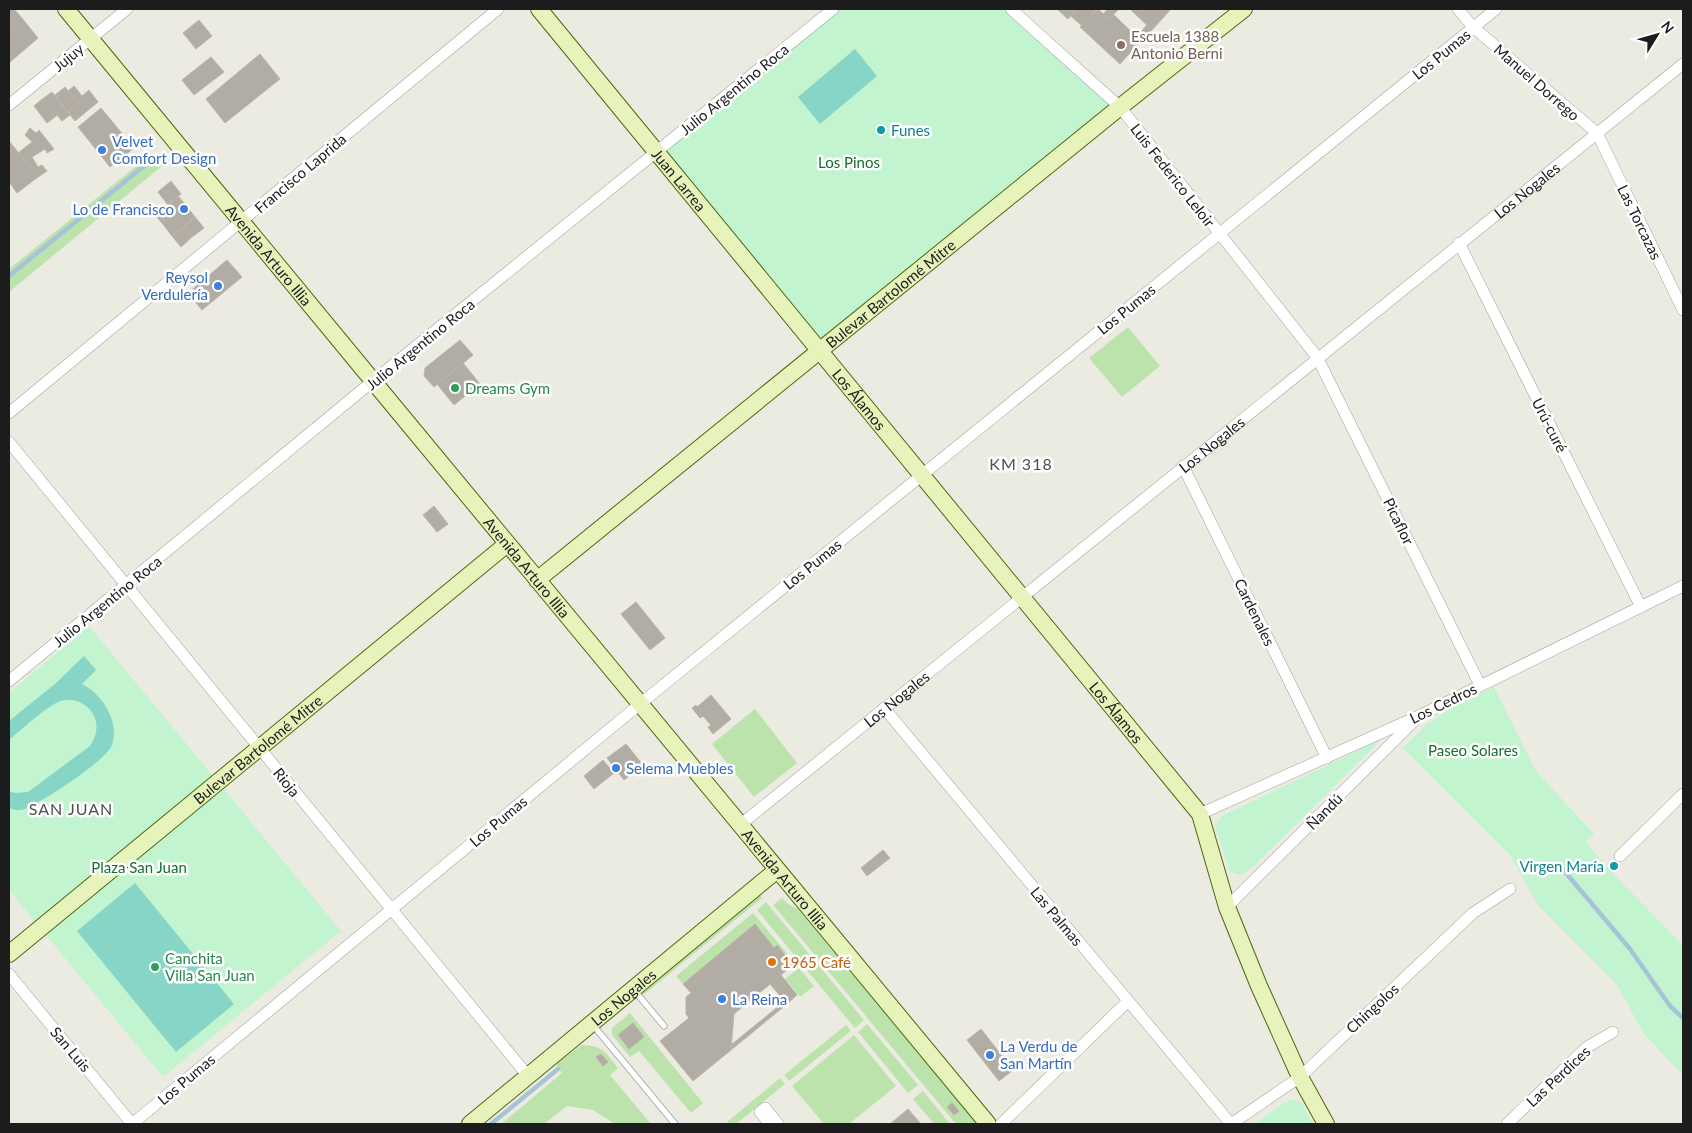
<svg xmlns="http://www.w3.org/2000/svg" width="1692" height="1133" font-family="Lato,sans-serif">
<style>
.grass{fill:#bde3ac}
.park{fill:#c2f4cf}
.pitch{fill:#87d5c6}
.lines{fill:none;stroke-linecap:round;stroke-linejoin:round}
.stream{stroke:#a6c3d7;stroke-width:4.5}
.building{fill:#b1ada5;stroke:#bdb4a6}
.lane-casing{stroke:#a0a0a0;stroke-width:7}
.street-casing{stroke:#a0a0a0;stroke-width:12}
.secondary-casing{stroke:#4e680e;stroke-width:18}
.lane{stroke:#fff;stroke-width:5.5}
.street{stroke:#fff;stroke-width:11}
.secondary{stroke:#e6f3ba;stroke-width:16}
.education-dot{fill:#8d6e63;stroke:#fff;stroke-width:2}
.culture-dot{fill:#0f9aa8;stroke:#fff;stroke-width:2}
.shop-dot{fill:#3f7fe0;stroke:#fff;stroke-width:2}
.leisure-dot{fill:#2e9e5b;stroke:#fff;stroke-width:2}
.food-dot{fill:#e8710a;stroke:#fff;stroke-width:2}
.labels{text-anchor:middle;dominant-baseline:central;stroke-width:5;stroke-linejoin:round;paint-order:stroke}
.education-label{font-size:15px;fill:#785e54;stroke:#fff;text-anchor:start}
.street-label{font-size:15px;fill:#1c1c1c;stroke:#fff}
.culture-label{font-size:15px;fill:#0d838f;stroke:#fff;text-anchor:start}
.shop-label{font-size:15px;fill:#366cbe;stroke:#fff;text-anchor:start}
.park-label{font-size:15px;fill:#14702d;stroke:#fff}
.leisure-label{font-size:15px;fill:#27864d;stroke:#fff;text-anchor:start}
.food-label{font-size:15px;fill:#c56008;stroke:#fff;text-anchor:start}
.neighbourhood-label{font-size:16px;letter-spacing:1px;fill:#4f4f4f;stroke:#fff}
</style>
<rect width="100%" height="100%" fill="#ecebe2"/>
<!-- grass -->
<path class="grass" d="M151,154L162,166L9,292V269Z
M1128,327L1160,366L1122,397L1089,358Z
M755,709L797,763L754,797L712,744Z
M759,894L762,898L642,996L640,993Z
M782,898L788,904L798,909L977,1124H956L773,905Z
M766,902L864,1020L855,1028L757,910Z
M753,913L795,963L793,965L777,946L774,948L755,924L683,984L676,976Z
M799,968L814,986L800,997L785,979Z
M630,1013L703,1103L691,1113L639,1051L630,1057L612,1035V1028Z
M867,1024L918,1085L908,1093L858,1032Z
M846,1025L851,1031L789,1081L784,1075Z
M854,1035L896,1086L849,1124H824L792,1086Z
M582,1045C604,1046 605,1052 618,1068L610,1075L651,1124H615L593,1110L567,1106L544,1124H501L562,1073L556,1064Z
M780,1078L785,1084L736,1124H729L727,1122Z
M923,1091L950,1124H934L913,1099Z"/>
<!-- park -->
<path class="park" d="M833,9H1011L1120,107L821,351L657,151Z
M89,626L341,931L163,1077L9,890V693Z
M1494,687L1536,771L1594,834L1585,842L1622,883L1683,945V1075L1643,1033L1618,986L1538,905L1510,855L1403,748L1427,724L1454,706Z
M1382,739L1253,867L1241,875L1230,872L1215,825L1222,816Z
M1293,1099L1302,1103L1313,1124H1255L1284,1103Z"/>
<!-- pitch -->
<path class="pitch" d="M855,49L877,76L820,124L798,97Z
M84,656L96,670L82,684C102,694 120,721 112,745C106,761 42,802 25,809C19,811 15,810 9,808V791L15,793L28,792L90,746C96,737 99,727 94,716C88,703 72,696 58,702C45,708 21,730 9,740V721L55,684Z
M135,883L234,1004L176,1052L77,931Z"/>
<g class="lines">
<!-- stream -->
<path class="stream" d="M9,276L155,157
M1561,867L1630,949L1670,1006L1683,1018
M491,1124L558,1069"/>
</g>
<!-- building -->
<path class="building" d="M9,9H14L21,17L9,28Z
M1057,9H1077L1068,19Z
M1077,9H1095L1096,10L1082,26L1071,16Z
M1098,9L1109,19L1114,15L1141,41L1120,64L1080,27Z
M1108,9H1119L1109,19L1103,14Z
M1130,9H1171L1152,30Z
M21,17L38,38L9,63V28Z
M199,20L212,36L196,49L183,33Z
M1147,25L1152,30L1141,41L1137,36Z
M260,54L280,79L225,123L206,99Z
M211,57L224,72L194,95L182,80Z
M74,86L82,96L89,90L98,102L75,121L68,112L78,104L68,91Z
M65,87L78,104L68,112L55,95Z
M52,92L70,115L62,121L57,115L55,117L41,100Z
M41,100L55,117L47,123L34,106Z
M101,108L134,148L110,167L78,127Z
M30,128L36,133L39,130L54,149L47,153L45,149L32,157L38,167L42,165L47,171L38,177L18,153L32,142L25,135Z
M9,141L38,177L17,193L9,182Z
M171,181L181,194L168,205L158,192Z
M178,196L185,204L162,223L155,215Z
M185,204L195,217L172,236L162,223Z
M195,217L204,228L192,237L184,227Z
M184,227L192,237L181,247L172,236Z
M227,260L242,277L202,310L188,293Z
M460,340L473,355L434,387L424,376L425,368Z
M463,363L480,384L454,405L437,384Z
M434,506L448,524L437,532L423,515Z
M636,602L665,638L650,650L621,614Z
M711,695L731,719L713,734L708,727L711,725L708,722L703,716L700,718L692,708L696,705L697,707Z
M626,744L643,765L624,780L607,758Z
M603,760L614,773L594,789L584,776Z
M883,850L890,858L867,876L861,868Z
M755,924L774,948L777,945L793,965L734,1014L731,1050L693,1081L660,1041L689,1018L686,1014V997L691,993L683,984Z
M781,975L797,995L787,1004L770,984Z
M785,1001L787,1004L731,1050V1045Z
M633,1023L644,1037L629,1049L618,1035Z
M981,1029L1013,1070L999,1081L967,1040Z
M601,1054L608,1062L603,1066L596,1057Z
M952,1103L959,1111L954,1115L947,1107Z
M908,1109L921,1124H890Z"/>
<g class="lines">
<defs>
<path id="lane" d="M634,990L664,1026
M593,1025L675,1124"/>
<g id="street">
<path d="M1011,9L1120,107L1317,357L1480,685"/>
<path d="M1458,9L1473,27L1597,133L1683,310"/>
<path d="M9,105L127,9"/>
<path d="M1459,243L1641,607"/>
<path d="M9,413L498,9"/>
<path d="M9,442L528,1076"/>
<path d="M1183,466L1327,758"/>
<path d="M9,681L373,381L833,9"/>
<path d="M884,708L1231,1124"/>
<path d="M1200,814L1421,715L1683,586"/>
<path id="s1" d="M740,825L1683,64"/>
<path d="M1620,856L1683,794"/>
<path d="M1227,907L1415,720"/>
<path d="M9,974L132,1124"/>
<path d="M132,1124L640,704L1496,9"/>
<path d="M770,1124L760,1112L765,1108L778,1124"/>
<path d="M1001,1124L1128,1001"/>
<path d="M1231,1124L1300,1077L1473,913L1510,889"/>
<path d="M1507,1124L1587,1047L1613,1032"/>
</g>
<g id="secondary">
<path id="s2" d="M66,9L392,404L988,1124"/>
<path id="s3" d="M539,9L1200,814L1227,907L1259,986L1300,1077L1326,1124"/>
<path id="s4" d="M537,580L1120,107L1244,9"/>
<path id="s5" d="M9,954L507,544"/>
<path id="s6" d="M470,1124L777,870"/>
</g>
</defs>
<!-- lane casing -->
<use href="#lane" class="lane-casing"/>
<!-- street casing -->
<use href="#street" class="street-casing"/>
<!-- secondary casing -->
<use href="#secondary" class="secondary-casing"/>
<!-- lane -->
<use href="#lane" class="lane"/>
<!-- street -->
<use href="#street" class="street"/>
<!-- secondary -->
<use href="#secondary" class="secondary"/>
</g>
<!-- markers -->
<circle class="education-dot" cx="1121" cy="45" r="5"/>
<g class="culture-dot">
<circle cx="881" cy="130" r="5"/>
<circle cx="1614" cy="866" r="5"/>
</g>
<g class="shop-dot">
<circle cx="102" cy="150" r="5"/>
<circle cx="184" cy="209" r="5"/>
<circle cx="218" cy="286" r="5"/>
<circle cx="616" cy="768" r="5"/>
<circle cx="722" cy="999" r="5"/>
<circle cx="990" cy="1055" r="5"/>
</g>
<g class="leisure-dot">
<circle cx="455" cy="388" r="5"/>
<circle cx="155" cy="967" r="5"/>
</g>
<circle class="food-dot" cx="772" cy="962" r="5"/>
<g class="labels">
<!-- education labels -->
<g class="education-label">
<text x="1131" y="36">Escuela 1388<tspan x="1131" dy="17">Antonio Berni</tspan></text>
</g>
<!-- street labels -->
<g class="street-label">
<text transform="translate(1441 54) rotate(-39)">Los Pumas</text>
<text transform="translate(68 57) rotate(-39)">Jujuy</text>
<text transform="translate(1537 82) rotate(41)">Manuel Dorrego</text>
<text transform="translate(734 89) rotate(-39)">Julio Argentino Roca</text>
<text transform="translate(300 173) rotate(-40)">Francisco Laprida</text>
<text transform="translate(1173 175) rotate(52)">Luis Federico Leloir</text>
<text stroke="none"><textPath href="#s3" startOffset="221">Juan Larrea</textPath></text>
<text stroke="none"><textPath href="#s1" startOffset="1011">Los Nogales</textPath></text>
<text transform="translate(1640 222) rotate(64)">Las Torcazas</text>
<text stroke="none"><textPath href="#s2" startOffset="319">Avenida Arturo Illia</textPath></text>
<text stroke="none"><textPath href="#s4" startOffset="455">Bulevar Bartolomé Mitre</textPath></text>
<text transform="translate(1126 309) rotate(-39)">Los Pumas</text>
<text transform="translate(420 344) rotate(-39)">Julio Argentino Roca</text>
<text stroke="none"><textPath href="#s3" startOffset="505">Los Álamos</textPath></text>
<text transform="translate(1550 425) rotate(63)">Urú-curé</text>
<text stroke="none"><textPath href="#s1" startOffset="606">Los Nogales</textPath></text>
<text transform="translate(1399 521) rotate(64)">Picaflor</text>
<text transform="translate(812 564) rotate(-39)">Los Pumas</text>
<text stroke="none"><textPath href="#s2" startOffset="724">Avenida Arturo Illia</textPath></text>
<text transform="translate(107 601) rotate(-39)">Julio Argentino Roca</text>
<text transform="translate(1255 612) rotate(64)">Cardenales</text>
<text stroke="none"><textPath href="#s1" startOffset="201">Los Nogales</textPath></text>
<text transform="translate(1443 703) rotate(-26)">Los Cedros</text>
<text stroke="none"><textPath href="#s3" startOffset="910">Los Álamos</textPath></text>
<text stroke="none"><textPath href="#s5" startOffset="322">Bulevar Bartolomé Mitre</textPath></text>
<text transform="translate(287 782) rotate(51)">Rioja</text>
<text transform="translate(1324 811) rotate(-45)">Ñandú</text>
<text transform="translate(498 821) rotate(-40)">Los Pumas</text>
<text stroke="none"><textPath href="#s2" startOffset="1129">Avenida Arturo Illia</textPath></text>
<text transform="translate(1057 916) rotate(50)">Las Palmas</text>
<text stroke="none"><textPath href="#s6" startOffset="199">Los Nogales</textPath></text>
<text transform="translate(1372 1008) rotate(-43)">Chingolos</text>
<text transform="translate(71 1049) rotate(50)">San Luis</text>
<text transform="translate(1558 1076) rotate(-43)">Las Perdices</text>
<text transform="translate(186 1079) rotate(-40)">Los Pumas</text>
</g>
<!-- culture labels -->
<g class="culture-label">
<text x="891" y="130">Funes</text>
<text x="1604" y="866" text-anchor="end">Virgen María</text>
</g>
<!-- shop labels -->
<g class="shop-label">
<text x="112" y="141">Velvet<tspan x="112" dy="17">Comfort Design</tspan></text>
<text x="174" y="209" text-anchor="end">Lo de Francisco</text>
<text x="208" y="277" text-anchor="end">Reysol<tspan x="208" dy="17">Verdulería</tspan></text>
<text x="626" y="768">Selema Muebles</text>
<text x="732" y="999">La Reina</text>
<text x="1000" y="1046">La Verdu de<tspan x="1000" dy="17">San Martín</tspan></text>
</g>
<!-- park labels -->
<g class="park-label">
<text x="849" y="162">Los Pinos</text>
<text x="1473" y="750">Paseo Solares</text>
<text x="139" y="867">Plaza San Juan</text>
</g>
<!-- leisure labels -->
<g class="leisure-label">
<text x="465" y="388">Dreams Gym</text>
<text x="165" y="958">Canchita<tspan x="165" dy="17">Villa San Juan</tspan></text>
</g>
<!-- food labels -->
<g class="food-label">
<text x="782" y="962">1965 Café</text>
</g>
<!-- neighbourhood labels -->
<g class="neighbourhood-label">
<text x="1021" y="463">KM 318</text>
<text x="71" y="808">SAN JUAN</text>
</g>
</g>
<!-- border -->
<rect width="1692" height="1133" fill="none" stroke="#1c1c1c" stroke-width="20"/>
<!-- north arrow -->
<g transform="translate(1657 35) rotate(53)" stroke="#ffffff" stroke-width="4" paint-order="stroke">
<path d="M0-4L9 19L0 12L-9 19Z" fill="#1c1c1c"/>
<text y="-8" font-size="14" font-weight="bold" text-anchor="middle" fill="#1c1c1c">N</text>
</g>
</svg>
